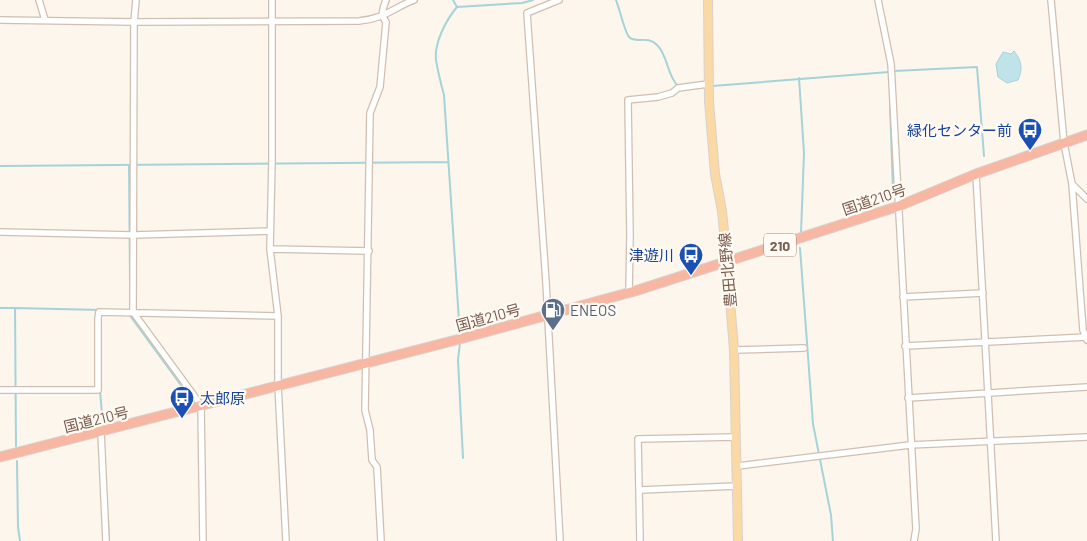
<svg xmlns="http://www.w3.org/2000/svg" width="1087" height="541" font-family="Barlow,'Noto Sans JP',sans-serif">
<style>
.water{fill:#bfe3e8;stroke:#a5d3da}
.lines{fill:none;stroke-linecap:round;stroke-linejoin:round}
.stream{stroke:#a5d3da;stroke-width:2}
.minor-casing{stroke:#d1beb0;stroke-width:8}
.major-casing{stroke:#dad1cd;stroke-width:10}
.highway-casing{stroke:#dad1cd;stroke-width:11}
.minor{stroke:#fff;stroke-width:5.5}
.major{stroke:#fbd9a5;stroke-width:8}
.highway{stroke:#f7b7a3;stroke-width:9}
.labels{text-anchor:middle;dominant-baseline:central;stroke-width:4.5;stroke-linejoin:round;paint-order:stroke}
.shield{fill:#fffaf3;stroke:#a28b7f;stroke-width:1}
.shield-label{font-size:14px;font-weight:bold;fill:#7a5c4d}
.transit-label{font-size:15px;fill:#164399;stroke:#fffaf3;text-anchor:end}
.street-label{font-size:15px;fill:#7a5c4d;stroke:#fffaf3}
.service-label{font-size:15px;fill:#4e5e75;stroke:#fffaf3;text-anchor:start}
</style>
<rect width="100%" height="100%" fill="#fdf6ec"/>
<!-- water -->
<path class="water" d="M1014,51C1022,61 1023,69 1018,80L1007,83L998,77L996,64L1003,52L1011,54Z"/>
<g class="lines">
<!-- stream -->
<path class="stream" d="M453,0L457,7
M616,0C619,7 625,33 629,37C636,44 647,35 657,45C668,55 667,76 678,86
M894,71L977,67L984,156
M799,78L804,153L801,233
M712,86L889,72
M890,104L893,190
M0,166L448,162
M129,166L130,281
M800,248L813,424L831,515L833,541
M0,308H15L16,446
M15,308L101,310
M131,314V317L194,403
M101,327V317
M460,336L444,95C441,84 438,72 436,60C434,43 446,20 457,7L522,3L533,0
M460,343L458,360L463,458
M100,390L103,427
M17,461L18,527L20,541
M108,518L109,541"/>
<defs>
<path id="minor" d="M39,0L45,20
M136,0L134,22L133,312L201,405L203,541
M272,0V160L270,249L278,316V385L286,541
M559,0L527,13L546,282L560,541
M878,0L891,64L916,529L914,541
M1051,0L1064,143L1072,184L1083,330L1087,340
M0,20L134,22L359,21C384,19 393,8 414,0
M976,174L996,541
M1072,184L1087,199
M0,232L133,235L270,231
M270,249L369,251
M629,293L630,235L628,100L658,97L672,93L678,88L708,84
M903,297L983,293
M905,346L1087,337
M734,350L804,348
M0,390H98V318L99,312L278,316
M908,398L1087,387
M101,432L106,541
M738,466L910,445L1087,437
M640,490L737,486
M381,541L377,467L372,460L370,430L365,410L370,113L380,87L386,22C380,14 383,9 386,0
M640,541L638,439L736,437"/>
<path id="major" d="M708,0L709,101L715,174L722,211L727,262L734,350L738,541"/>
<path id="highway" d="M0,457L456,340L635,291L899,206L976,174L1087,135"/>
</defs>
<!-- minor casing -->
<use href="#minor" class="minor-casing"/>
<!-- major casing -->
<use href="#major" class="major-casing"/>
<!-- highway casing -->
<use href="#highway" class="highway-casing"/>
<!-- minor -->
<use href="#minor" class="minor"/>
<!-- major -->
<use href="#major" class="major"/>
<!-- highway -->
<use href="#highway" class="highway"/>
</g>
<!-- icons -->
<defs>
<symbol id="bus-pin" viewBox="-11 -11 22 30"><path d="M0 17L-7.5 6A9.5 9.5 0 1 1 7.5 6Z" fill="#1a4fb4" stroke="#fffaf3"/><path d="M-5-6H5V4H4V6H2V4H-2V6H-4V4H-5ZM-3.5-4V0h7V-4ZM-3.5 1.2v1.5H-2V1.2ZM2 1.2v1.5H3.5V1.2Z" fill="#fff"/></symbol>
<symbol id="fuel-pin" viewBox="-11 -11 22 30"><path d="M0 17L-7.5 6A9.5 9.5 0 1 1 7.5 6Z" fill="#5c6f8a" stroke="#fffaf3"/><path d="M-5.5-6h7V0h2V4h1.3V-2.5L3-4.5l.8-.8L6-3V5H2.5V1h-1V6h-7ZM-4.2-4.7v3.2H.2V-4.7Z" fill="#fff"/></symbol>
</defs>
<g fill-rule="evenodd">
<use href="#bus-pin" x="1016" y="116" width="28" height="38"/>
<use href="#bus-pin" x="677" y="241" width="28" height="38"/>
<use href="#fuel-pin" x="539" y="296" width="28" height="38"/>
<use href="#bus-pin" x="168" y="384" width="28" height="38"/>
</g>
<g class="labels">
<!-- shield labels -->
<rect class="shield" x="764" y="233.5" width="32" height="23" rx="4"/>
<g class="shield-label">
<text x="780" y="245">210</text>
</g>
<!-- transit labels -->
<g class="transit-label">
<text x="1012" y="130">緑化センター前</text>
<text x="674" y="255">津遊川</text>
<text x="200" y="398" text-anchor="start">太郎原</text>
</g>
<!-- street labels -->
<g class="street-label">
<text transform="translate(874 199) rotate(-19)">国道210号</text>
<text transform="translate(727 270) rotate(-95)">豊田北野線</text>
<text transform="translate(488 317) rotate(-15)">国道210号</text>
<text transform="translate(96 419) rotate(-14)">国道210号</text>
</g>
<!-- service labels -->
<g class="service-label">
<text x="570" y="310">ENEOS</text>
</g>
</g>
</svg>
